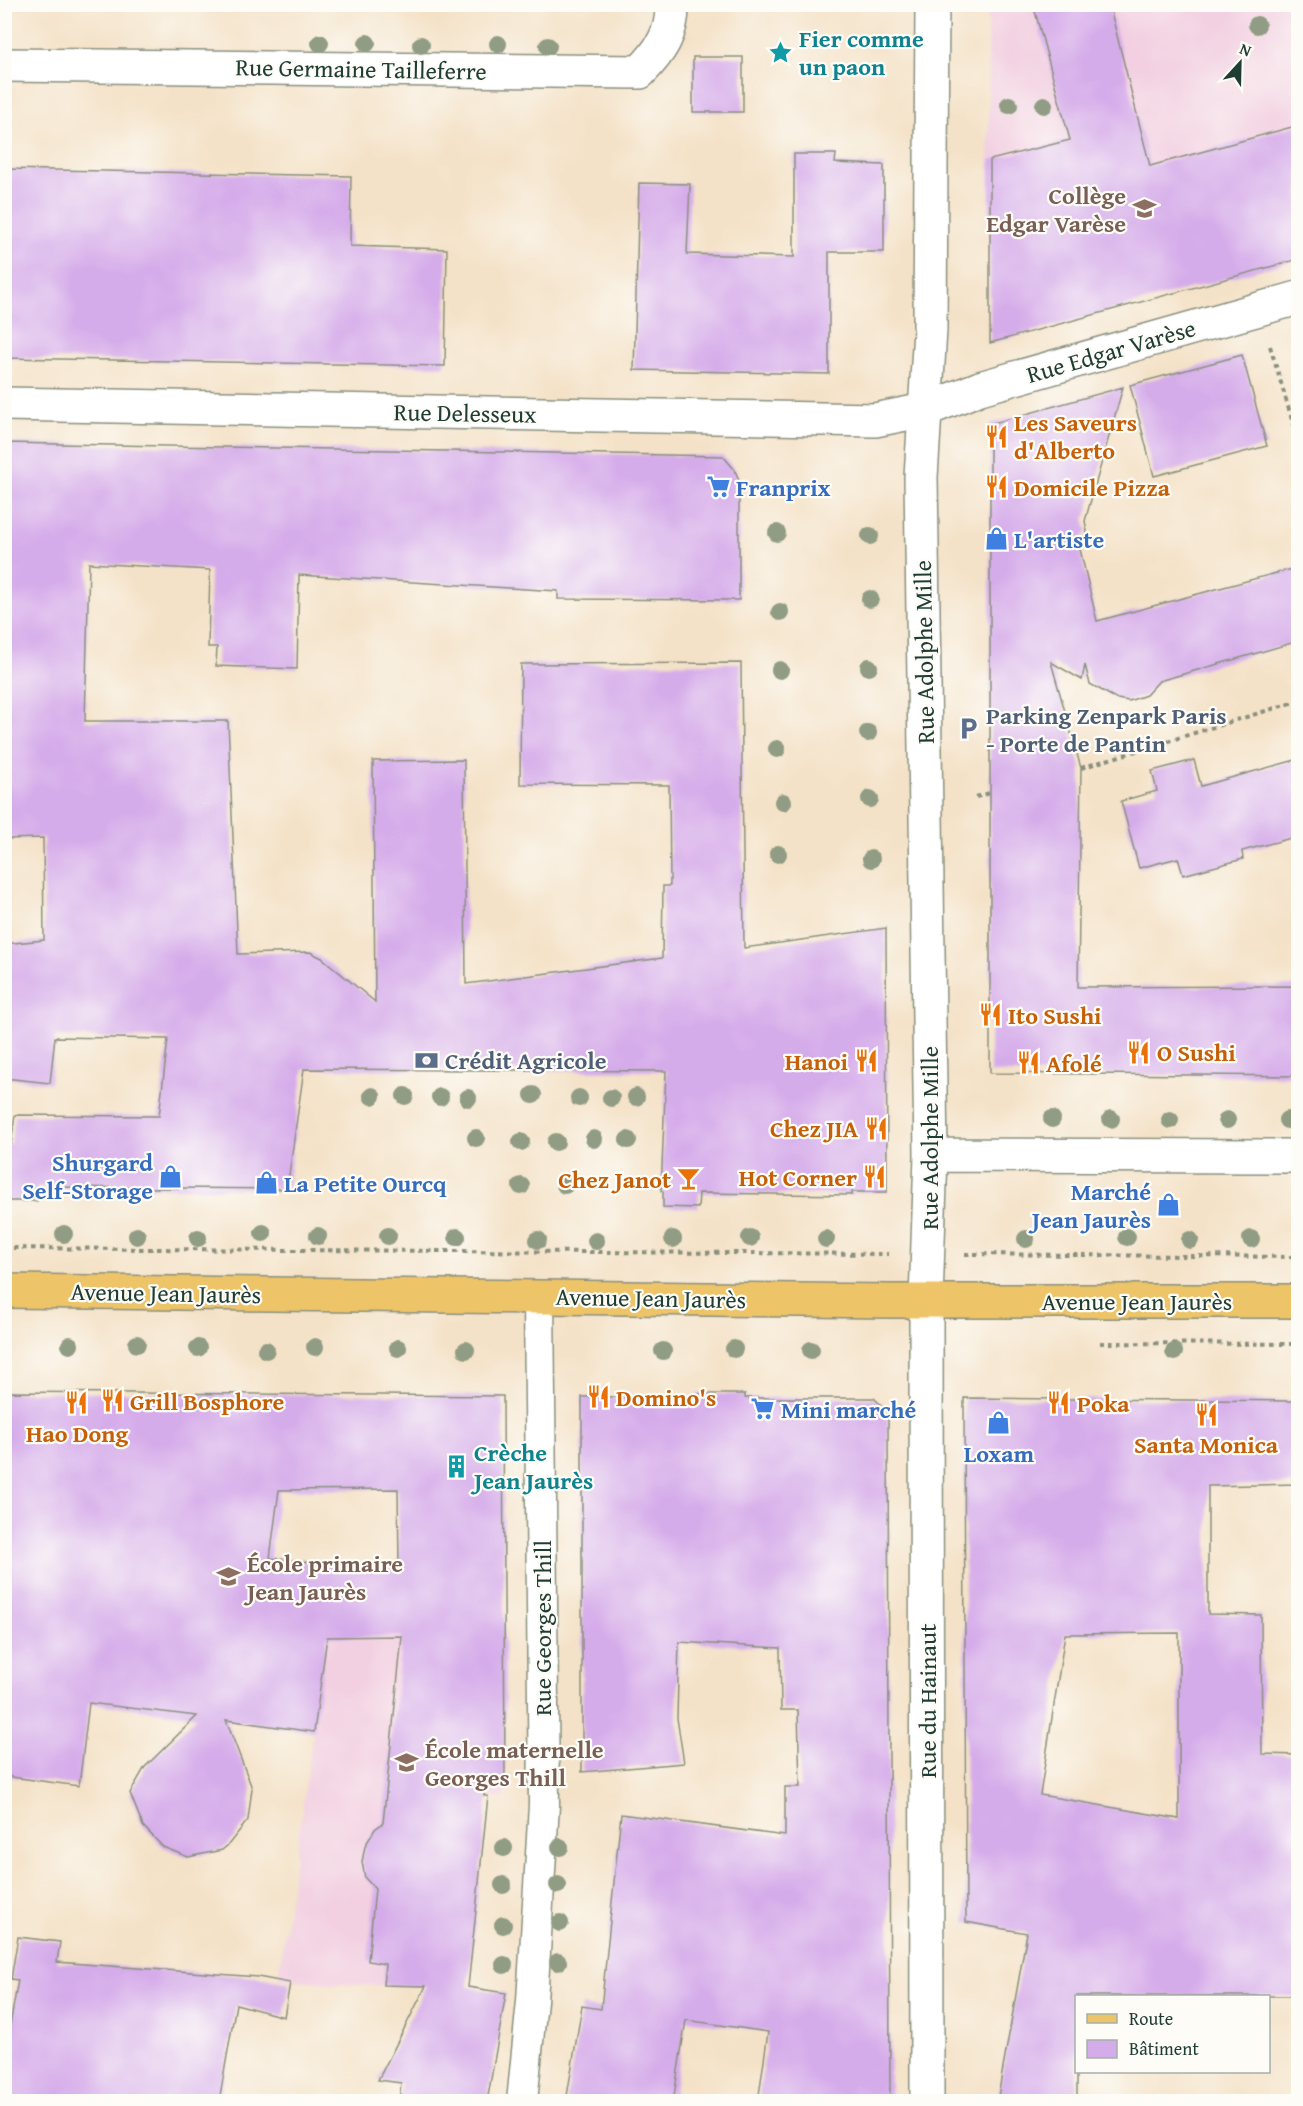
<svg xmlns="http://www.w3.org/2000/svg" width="1303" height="2106" font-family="'Gentium Book Plus',serif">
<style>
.built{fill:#f2cfe1}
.building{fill:#d5acea;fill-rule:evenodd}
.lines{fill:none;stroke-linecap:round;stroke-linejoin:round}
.pedestrian-casing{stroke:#8a907e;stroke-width:33}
.minor-casing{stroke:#8a907e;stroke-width:36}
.primary-casing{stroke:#8a907e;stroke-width:36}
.path{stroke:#8a907e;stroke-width:4;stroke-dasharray:4.5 4.5;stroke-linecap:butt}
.pedestrian{stroke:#fff;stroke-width:30}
.minor{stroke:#fff;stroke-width:33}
.primary{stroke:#eec469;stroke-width:33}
.tree{fill:#909c83}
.labels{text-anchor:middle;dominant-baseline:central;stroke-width:4.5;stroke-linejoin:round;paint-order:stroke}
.culture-label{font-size:24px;font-weight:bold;fill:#0d838f;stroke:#fdfcf7;text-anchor:start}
.street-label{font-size:24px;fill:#1f3d34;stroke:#fdfcf7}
.education-label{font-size:24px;font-weight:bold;fill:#785e54;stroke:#fdfcf7;text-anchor:start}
.food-label{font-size:24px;font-weight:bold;fill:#c56008;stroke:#fdfcf7;text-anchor:start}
.shop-label{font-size:24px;font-weight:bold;fill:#366cbe;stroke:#fdfcf7;text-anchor:start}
.service-label{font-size:24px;font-weight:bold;fill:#4e5e75;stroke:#fdfcf7;text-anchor:start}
</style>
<rect width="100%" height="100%" fill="#fdfcf7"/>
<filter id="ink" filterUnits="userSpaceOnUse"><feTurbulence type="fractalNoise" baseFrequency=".0167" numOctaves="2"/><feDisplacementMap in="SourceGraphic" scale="12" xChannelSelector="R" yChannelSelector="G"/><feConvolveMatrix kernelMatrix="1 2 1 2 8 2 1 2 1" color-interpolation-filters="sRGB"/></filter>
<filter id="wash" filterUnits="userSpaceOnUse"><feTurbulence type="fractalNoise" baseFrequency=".008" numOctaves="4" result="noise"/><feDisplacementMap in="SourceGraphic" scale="24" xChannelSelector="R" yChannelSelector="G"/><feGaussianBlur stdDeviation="1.35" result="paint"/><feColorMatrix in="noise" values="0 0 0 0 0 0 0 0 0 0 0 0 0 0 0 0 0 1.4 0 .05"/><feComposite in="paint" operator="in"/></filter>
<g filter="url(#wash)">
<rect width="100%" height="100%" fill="#f4e2c8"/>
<!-- built -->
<path class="built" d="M988,5H1298V259L990,343Z
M337,1565H504L505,1798L488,1796L468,1987L325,1984L324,1982L278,1979Z"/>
<g id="blocks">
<!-- building -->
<path class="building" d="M1033,4H1109L1150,166L1299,125V259L990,343V160L1070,140Z
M693,57H743V112H693Z
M794,154H836L835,163L884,165V252H829V374L634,370L639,183L690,184L687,254L794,257Z
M4,169L351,176L350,246L447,249L445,366L4,358Z
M1242,355L1267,446L1154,476L1130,385Z
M1123,387L1085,521L1087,531L1079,545L1097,621L1299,567V641L1159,681L1146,695L1129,701L1117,699L1090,684L1085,665L1082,680L1051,662L1081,768L1078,987L1299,986V1076L990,1073V424Z
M4,443L723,456L735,470L739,481V600L558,599V591L299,575L297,669L216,666L217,647H208L210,570L89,563L85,721H228L238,954L310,952L322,958L375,1002L373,761L464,760L466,984L662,958L663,886H670L669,785L520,784L521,664L741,663L744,948L886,928L887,1192H852V1195L699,1193L698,1208L663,1207V1191H661L666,1071L304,1069L287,1189L37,1187V1201H4V1144H11L15,1115L159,1116L168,1039L55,1037L50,1083L4,1078V944L44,940L43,838L4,839L7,634H4Z
M1299,759V836L1242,851L1243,859L1183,875L1178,858L1139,868L1121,801L1157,791L1152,771L1194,760L1201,786Z
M4,1392L503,1396L505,1779L484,1780V1796H488L468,1987L506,1993L487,2102H399L401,2083L378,2080L426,1986L383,1985L385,1964L368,1961L375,1889L365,1878L362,1862L365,1846L375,1829L383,1823L402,1636L327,1637L314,1732L226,1720L252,1788L248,1820L228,1845L222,1850L188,1857L163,1847L143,1826L130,1793L145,1767L197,1716L89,1703L79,1786L4,1776ZM398,1489L399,1565H337L270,1558L279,1490Z
M697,1394H745V1398H874L888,1412L890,2102H758L768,2032L686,2020L673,2102H566L582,2006L601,2009L621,1814L785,1836V1787H800L798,1710H781L780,1648L679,1642L677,1718L684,1763L582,1772V1397H697Z
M964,1398L1299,1401V1484L1208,1486V1614L1261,1615L1262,1754L1299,1755V1996H1077V2102H997L1027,1933L966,1922ZM1179,1633V1819L1040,1795L1065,1634Z
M18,1937L60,1942L57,1962L258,1977L290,1983L284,2017L236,2004L219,2102H9L12,2055L5,2054L18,1980L11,1979Z"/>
</g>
</g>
<g filter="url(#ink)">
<use href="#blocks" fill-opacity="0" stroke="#8a907e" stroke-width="1.5"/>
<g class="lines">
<defs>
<path id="pedestrian" d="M522,2102L532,2001L544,1805L539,1297"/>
<path id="minor" d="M4,65L640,72C660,52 673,33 672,4
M4,404L875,420L925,410L980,388L1298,298
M931,1155L1298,1156
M927,2102L926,1300L931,1155L921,477L930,330L932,4"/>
<path id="primary" d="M4,1291L890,1301H1298"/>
</defs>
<!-- pedestrian casing -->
<use href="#pedestrian" class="pedestrian-casing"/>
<!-- minor casing -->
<use href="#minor" class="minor-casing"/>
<!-- primary casing -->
<use href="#primary" class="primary-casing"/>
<!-- path -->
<path class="path" d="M1270,346L1298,440
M1081,768L1298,701
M976,797L990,793
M4,1248L889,1254
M965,1254L1298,1257
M1100,1343L1298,1344"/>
<!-- pedestrian -->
<use href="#pedestrian" class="pedestrian"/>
<!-- minor -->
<use href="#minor" class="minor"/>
<!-- primary -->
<use href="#primary" class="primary"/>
</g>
<!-- trees -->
<g class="tree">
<circle cx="1257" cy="25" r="9"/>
<circle cx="320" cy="43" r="9"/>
<circle cx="367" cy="43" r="9"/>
<circle cx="498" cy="44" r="9"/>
<circle cx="421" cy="45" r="9"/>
<circle cx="548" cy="46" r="9"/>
<circle cx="1009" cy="105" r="9"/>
<circle cx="1044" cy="105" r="9"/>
<circle cx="777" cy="533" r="9"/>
<circle cx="870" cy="536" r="9"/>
<circle cx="870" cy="599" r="9"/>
<circle cx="780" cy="612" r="9"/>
<circle cx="869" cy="667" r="9"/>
<circle cx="780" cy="670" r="9"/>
<circle cx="868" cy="733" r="9"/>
<circle cx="777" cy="749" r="9"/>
<circle cx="870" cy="799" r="9"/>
<circle cx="783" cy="802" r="9"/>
<circle cx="778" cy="854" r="9"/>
<circle cx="871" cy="859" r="9"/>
<circle cx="533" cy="1095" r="9"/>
<circle cx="372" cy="1096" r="9"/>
<circle cx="405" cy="1096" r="9"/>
<circle cx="440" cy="1097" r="9"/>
<circle cx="636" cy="1097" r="9"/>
<circle cx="468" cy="1098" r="9"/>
<circle cx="579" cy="1098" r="9"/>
<circle cx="611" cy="1098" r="9"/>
<circle cx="1052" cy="1119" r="9"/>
<circle cx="1111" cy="1119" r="9"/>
<circle cx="1170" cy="1120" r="9"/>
<circle cx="1227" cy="1120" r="9"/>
<circle cx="1287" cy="1120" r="9"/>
<circle cx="476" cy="1138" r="9"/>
<circle cx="594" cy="1139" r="9"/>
<circle cx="628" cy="1140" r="9"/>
<circle cx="521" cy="1142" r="9"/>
<circle cx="556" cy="1142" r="9"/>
<circle cx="565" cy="1185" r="9"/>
<circle cx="521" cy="1186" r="9"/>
<circle cx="263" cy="1233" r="9"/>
<circle cx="64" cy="1234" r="9"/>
<circle cx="137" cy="1236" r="9"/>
<circle cx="318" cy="1236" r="9"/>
<circle cx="388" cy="1236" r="9"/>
<circle cx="457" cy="1237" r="9"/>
<circle cx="1127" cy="1237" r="9"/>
<circle cx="198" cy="1238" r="9"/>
<circle cx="750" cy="1238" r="9"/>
<circle cx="673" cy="1239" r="9"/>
<circle cx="826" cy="1239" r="9"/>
<circle cx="1026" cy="1239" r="9"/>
<circle cx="1251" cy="1239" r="9"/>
<circle cx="538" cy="1240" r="9"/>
<circle cx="1190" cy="1240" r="9"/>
<circle cx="596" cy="1241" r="9"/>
<circle cx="137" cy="1344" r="9"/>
<circle cx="70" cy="1345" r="9"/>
<circle cx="315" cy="1347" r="9"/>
<circle cx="198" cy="1348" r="9"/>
<circle cx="398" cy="1348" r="9"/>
<circle cx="734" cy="1349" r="9"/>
<circle cx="266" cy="1350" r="9"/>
<circle cx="466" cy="1350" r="9"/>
<circle cx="811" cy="1350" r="9"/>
<circle cx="663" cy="1351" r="9"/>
<circle cx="1174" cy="1352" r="9"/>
<circle cx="560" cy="1847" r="9"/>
<circle cx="504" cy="1848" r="9"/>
<circle cx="503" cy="1885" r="9"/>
<circle cx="558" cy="1885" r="9"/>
<circle cx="560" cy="1923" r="9"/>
<circle cx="503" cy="1925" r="9"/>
<circle cx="558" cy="1962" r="9"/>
<circle cx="504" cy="1965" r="9"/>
</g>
</g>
<!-- icons -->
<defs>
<symbol id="sight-bare" viewBox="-9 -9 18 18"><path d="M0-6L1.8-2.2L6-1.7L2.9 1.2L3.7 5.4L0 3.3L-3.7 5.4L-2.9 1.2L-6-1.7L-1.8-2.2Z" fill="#0f9aa8" stroke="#fdfcf7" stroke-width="2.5" paint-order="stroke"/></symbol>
<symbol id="school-bare" viewBox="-9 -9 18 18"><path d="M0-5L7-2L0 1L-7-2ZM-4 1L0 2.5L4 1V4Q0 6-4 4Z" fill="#8d6e63" stroke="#fdfcf7" stroke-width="2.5" paint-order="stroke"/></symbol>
<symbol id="restaurant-bare" viewBox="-9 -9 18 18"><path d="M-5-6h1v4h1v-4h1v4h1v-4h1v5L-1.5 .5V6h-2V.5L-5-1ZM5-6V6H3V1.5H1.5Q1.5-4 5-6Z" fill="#e8710a" stroke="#fdfcf7" stroke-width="2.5" paint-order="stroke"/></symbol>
<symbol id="supermarket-bare" viewBox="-9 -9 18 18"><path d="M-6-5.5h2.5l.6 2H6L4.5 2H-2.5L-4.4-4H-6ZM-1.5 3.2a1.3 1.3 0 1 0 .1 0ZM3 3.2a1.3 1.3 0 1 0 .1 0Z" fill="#3f7fe0" stroke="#fdfcf7" stroke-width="2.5" paint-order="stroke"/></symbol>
<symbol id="shop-bare" viewBox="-9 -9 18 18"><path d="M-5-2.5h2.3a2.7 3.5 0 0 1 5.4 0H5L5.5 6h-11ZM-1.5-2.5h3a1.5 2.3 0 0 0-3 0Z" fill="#3f7fe0" stroke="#fdfcf7" stroke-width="2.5" paint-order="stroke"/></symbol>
<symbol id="parking-bare" viewBox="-9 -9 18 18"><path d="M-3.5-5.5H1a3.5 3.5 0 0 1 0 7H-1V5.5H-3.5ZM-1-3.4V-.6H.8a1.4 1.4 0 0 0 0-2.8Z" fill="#5c6f8a" stroke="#fdfcf7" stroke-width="2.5" paint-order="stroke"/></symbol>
<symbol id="bank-bare" viewBox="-9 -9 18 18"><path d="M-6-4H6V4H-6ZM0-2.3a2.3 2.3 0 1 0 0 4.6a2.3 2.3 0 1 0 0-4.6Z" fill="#5c6f8a" stroke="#fdfcf7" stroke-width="2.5" paint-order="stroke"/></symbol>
<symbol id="bar-bare" viewBox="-9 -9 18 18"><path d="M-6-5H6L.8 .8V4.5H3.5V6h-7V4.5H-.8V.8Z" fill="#e8710a" stroke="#fdfcf7" stroke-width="2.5" paint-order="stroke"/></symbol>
<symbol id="building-bare" viewBox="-9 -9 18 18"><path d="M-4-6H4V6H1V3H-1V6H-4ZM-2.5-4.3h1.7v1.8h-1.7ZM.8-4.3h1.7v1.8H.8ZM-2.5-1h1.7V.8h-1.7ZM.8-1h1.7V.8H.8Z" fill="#0f9aa8" stroke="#fdfcf7" stroke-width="2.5" paint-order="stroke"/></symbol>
</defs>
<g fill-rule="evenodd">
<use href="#sight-bare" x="764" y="36" width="33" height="33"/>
<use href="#school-bare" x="1128" y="192" width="33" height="33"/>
<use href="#restaurant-bare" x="980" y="420" width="33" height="33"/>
<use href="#supermarket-bare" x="702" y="470" width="33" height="33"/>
<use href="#restaurant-bare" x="980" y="470" width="33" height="33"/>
<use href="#shop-bare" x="980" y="522" width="33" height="33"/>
<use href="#parking-bare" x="952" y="712" width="33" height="33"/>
<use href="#restaurant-bare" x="974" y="998" width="33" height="33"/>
<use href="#restaurant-bare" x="1122" y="1036" width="33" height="33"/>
<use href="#bank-bare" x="410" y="1044" width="33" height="33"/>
<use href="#restaurant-bare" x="850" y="1044" width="33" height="33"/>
<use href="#restaurant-bare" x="1012" y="1046" width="33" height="33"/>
<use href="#restaurant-bare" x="860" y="1112" width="33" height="33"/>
<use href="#shop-bare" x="154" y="1160" width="33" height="33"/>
<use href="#restaurant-bare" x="858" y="1160" width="33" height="33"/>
<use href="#bar-bare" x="672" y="1162" width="33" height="33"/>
<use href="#shop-bare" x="250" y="1166" width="33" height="33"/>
<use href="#shop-bare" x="1152" y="1188" width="33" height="33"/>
<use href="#restaurant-bare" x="582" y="1380" width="33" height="33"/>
<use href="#restaurant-bare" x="96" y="1384" width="33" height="33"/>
<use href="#restaurant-bare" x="60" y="1386" width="33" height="33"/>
<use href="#restaurant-bare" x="1042" y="1386" width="33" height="33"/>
<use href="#supermarket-bare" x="746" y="1392" width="33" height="33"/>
<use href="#restaurant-bare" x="1190" y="1398" width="33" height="33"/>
<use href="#shop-bare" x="982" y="1406" width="33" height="33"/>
<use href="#building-bare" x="440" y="1450" width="33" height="33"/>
<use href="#school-bare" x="212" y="1560" width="33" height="33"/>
<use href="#school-bare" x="390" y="1746" width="33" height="33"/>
</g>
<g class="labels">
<!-- culture labels -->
<g class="culture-label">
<text x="799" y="38">Fier comme<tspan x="799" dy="28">un paon</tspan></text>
<text x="474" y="1452">Crèche<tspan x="474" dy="28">Jean Jaurès</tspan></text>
</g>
<!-- street labels -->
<g class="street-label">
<text transform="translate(361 69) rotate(1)">Rue Germaine Tailleferre</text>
<text transform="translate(1111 351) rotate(-16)">Rue Edgar Varèse</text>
<text transform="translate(465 413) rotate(1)">Rue Delesseux</text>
<text transform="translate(924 652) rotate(-91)">Rue Adolphe Mille</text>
<text transform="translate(929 1138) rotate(-90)">Rue Adolphe Mille</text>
<text transform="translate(166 1293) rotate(1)">Avenue Jean Jaurès</text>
<text transform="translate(651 1298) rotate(1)">Avenue Jean Jaurès</text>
<text x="1137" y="1301">Avenue Jean Jaurès</text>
<text transform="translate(542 1628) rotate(-90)">Rue Georges Thill</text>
<text transform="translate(927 1701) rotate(-90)">Rue du Hainaut</text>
</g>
<!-- education labels -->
<g class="education-label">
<text x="1126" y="195" text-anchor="end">Collège<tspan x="1126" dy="28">Edgar Varèse</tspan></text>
<text x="247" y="1563">École primaire<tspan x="247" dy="28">Jean Jaurès</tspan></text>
<text x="425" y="1749">École maternelle<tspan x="425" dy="28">Georges Thill</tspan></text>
</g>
<!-- food labels -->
<g class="food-label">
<text x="1014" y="422">Les Saveurs<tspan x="1014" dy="28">d'Alberto</tspan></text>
<text x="1014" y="487">Domicile Pizza</text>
<text x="1008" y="1015">Ito Sushi</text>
<text x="1157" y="1052">O Sushi</text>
<text x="848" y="1061" text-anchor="end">Hanoi</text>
<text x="1046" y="1063">Afolé</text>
<text x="858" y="1128" text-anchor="end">Chez JIA</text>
<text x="857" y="1177" text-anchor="end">Hot Corner</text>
<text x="671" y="1179" text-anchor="end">Chez Janot</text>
<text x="616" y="1397">Domino's</text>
<text x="130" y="1401">Grill Bosphore</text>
<text x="1077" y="1403">Poka</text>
<text x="77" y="1433" text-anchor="middle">Hao Dong</text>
<text x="1206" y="1444" text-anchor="middle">Santa Monica</text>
</g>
<!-- shop labels -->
<g class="shop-label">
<text x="736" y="487">Franprix</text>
<text x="1014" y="539">L'artiste</text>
<text x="153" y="1162" text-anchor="end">Shurgard<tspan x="153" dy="28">Self-Storage</tspan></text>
<text x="284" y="1183">La Petite Ourcq</text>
<text x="1151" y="1191" text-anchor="end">Marché<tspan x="1151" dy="28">Jean Jaurès</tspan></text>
<text x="781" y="1409">Mini marché</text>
<text x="999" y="1453" text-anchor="middle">Loxam</text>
</g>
<!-- service labels -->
<g class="service-label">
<text x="986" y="715">Parking Zenpark Paris<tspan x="986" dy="28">- Porte de Pantin</tspan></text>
<text x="445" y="1060">Crédit Agricole</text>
</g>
</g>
<!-- margin -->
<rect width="1303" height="2106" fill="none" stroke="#fdfcf7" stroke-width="24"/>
<!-- legend -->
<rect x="1075" y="1995" width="195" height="78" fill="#fdfcf7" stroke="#a4b0a9" stroke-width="1.5"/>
<rect x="1087" y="2014" width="30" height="9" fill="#eec469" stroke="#a4b0a9" stroke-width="1.5"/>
<text x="1129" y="2025" font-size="18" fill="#1f3d34">Route</text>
<rect x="1087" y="2040" width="30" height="18" fill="#d5acea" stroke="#a4b0a9" stroke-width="1.5"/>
<text x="1129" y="2055" font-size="18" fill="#1f3d34">Bâtiment</text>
<!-- north arrow -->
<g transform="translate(1240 63) rotate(22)" stroke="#fdfcf7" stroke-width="4.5" paint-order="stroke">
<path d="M0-4.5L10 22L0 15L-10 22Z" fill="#1f3d34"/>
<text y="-9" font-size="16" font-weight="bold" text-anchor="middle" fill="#1f3d34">N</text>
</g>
</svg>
